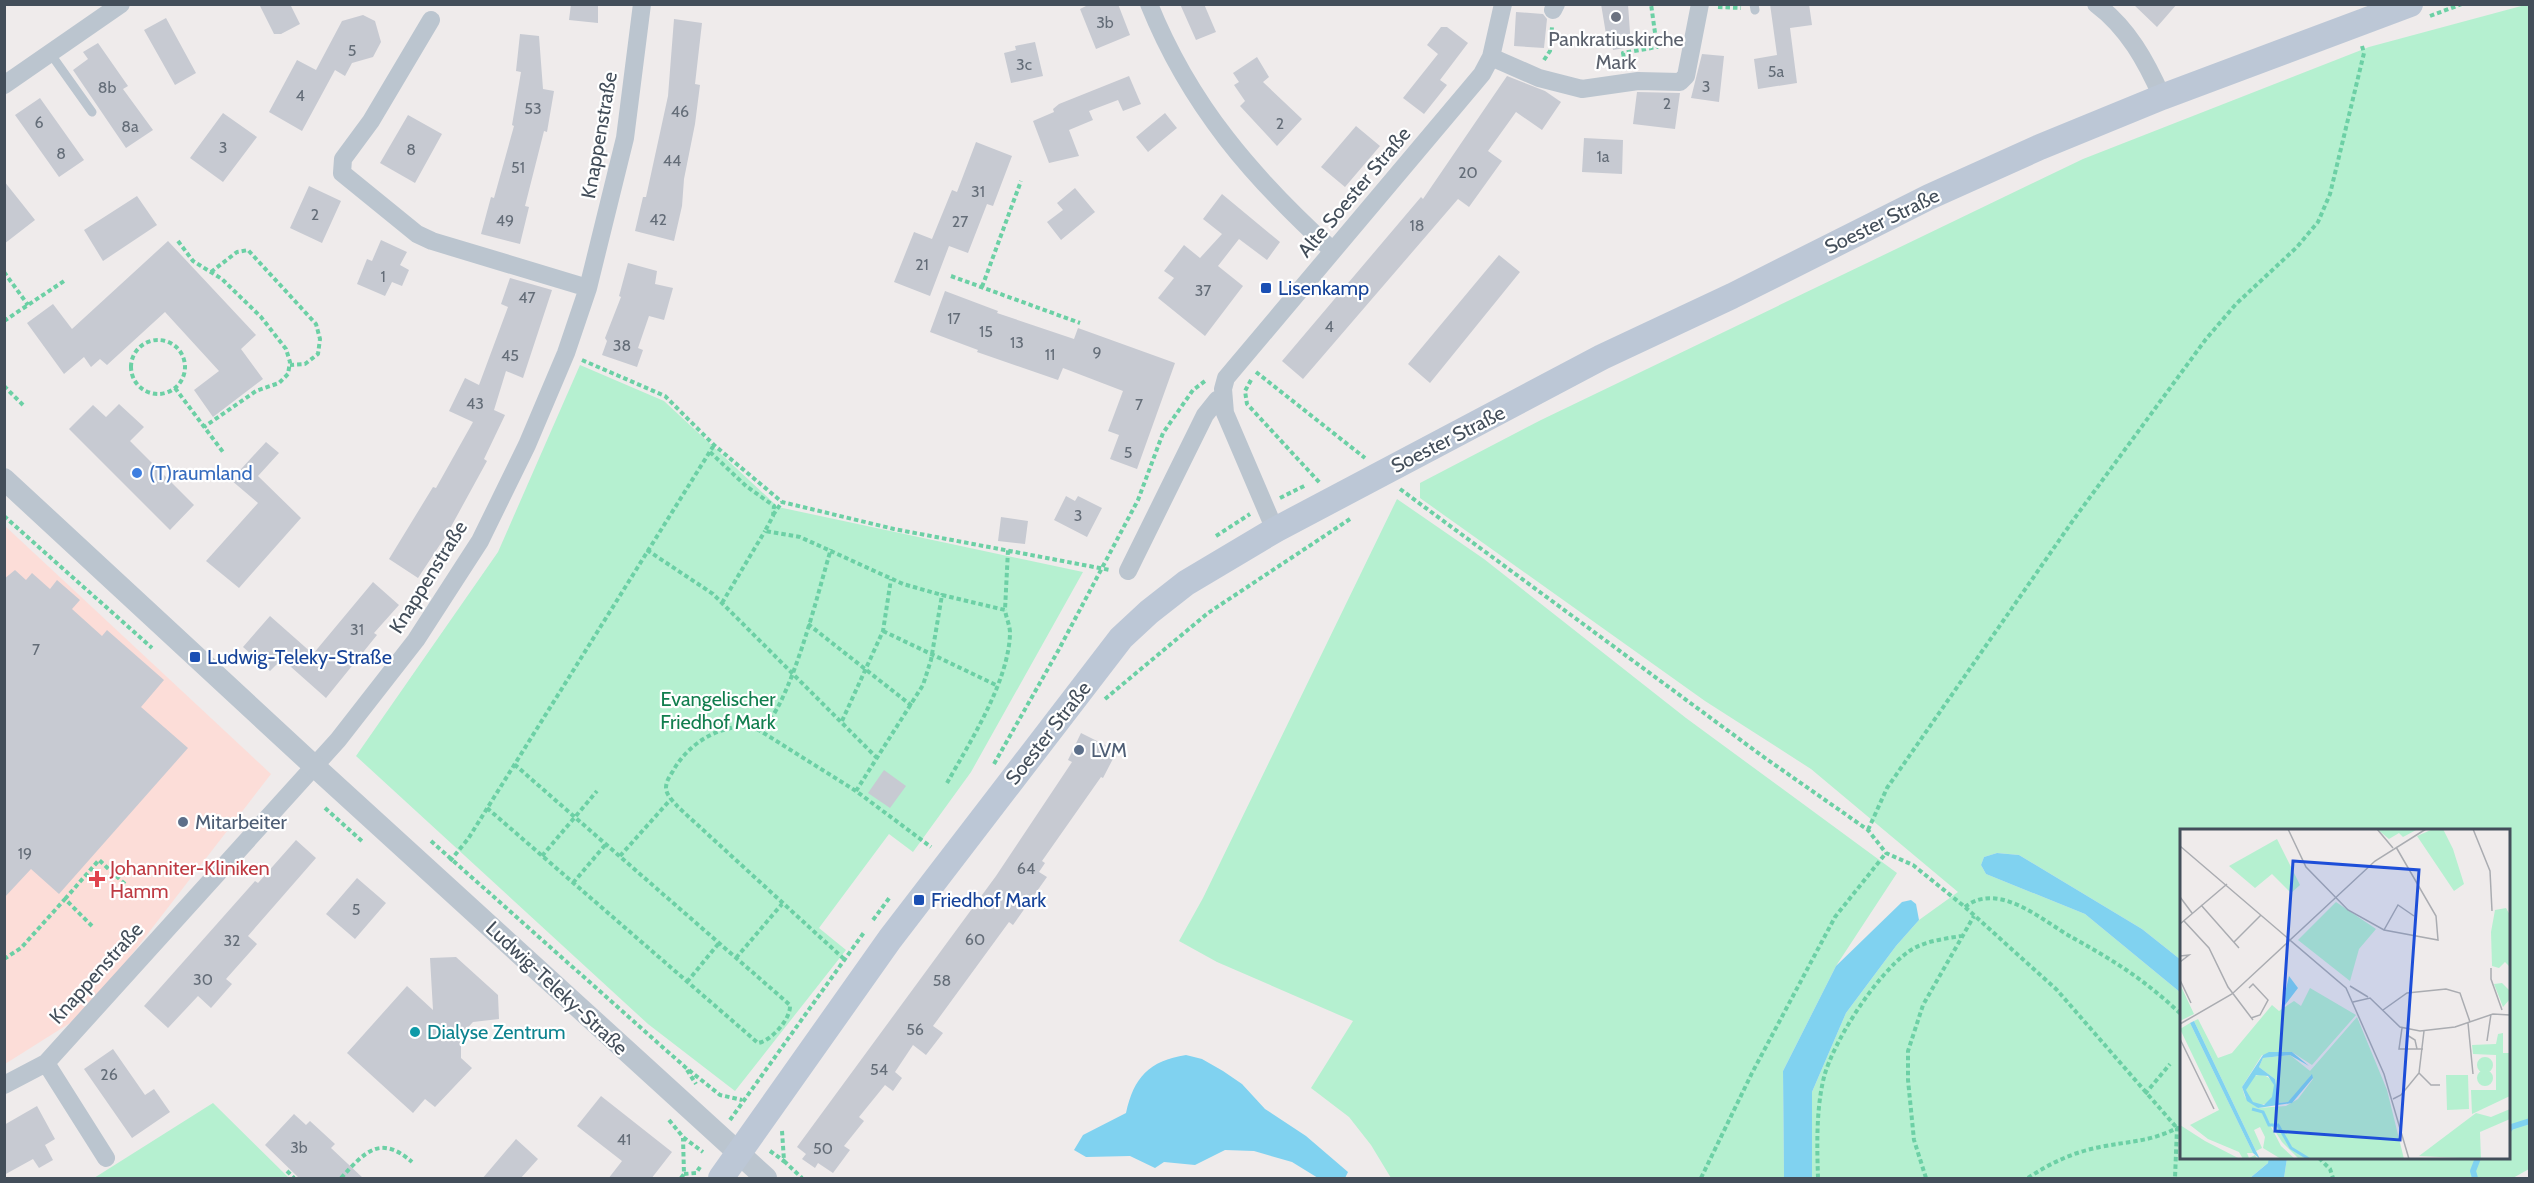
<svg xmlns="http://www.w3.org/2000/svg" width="2534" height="1183" font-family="Cabin,sans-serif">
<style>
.medical{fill:#fcddd8}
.green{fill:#b5f0d0}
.water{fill:#80d2f0}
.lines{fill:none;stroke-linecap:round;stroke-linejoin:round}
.stream{stroke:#80d2f0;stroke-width:6}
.building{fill:#c7cad2}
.path{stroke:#6cd0a5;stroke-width:4;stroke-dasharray:4.5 3;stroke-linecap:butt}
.service{stroke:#bbc5cf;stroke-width:9}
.minor{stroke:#bbc5cf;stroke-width:18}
.tertiary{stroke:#bbc5cf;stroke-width:22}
.secondary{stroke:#bcc7d6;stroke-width:26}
.worship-dot{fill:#6b7280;stroke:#fff;stroke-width:2}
.transit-dot{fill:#1a4fb4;stroke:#fff;stroke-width:2}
.shop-dot{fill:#3f7fe0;stroke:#fff;stroke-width:2}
.service-dot{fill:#5c6f8a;stroke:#fff;stroke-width:2}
.health-dot{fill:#e0444e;stroke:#fff;stroke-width:2}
.culture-dot{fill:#0f9aa8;stroke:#fff;stroke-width:2}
.labels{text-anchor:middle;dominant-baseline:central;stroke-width:4.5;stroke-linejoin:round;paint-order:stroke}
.number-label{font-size:16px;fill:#646d78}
.worship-label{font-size:20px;fill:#5b616d;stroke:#fff}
.street-label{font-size:20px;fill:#434e5a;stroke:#fff}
.transit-label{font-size:20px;fill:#164399;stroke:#fff;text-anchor:start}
.shop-label{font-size:20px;fill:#366cbe;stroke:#fff;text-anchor:start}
.park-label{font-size:20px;fill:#117e4e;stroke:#fff}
.service-label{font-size:20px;fill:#4e5e75;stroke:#fff;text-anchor:start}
.health-label{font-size:20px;fill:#be3a42;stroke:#fff;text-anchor:start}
.culture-label{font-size:20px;fill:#0d838f;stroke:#fff;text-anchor:start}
.inset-river{fill:none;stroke:#80d2f0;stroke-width:3}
.inset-road{fill:none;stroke:#aaacb1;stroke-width:1.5}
.view{fill:#1d4ed8;fill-opacity:0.15;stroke:#1d4ed8;stroke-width:3}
.inset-edge{fill:none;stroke:#434e5a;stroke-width:3}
</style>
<rect width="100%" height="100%" fill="#efebeb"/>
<!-- medical -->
<path class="medical" d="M4,525L271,774L109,984L78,1018L5,1064Z"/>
<!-- green -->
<path class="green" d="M2525,5H2529V1169L2513,1178H2284L2287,1158H2508V830H2182L2181,960L2142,929L2019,855L1997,853L1984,857L1981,865L1986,874L2085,914L2181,993L2182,1158H2269V1162L2250,1178H1812V1092L1846,1013L1896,946L1919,920L1958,892L1811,769L1705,701L1420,498V483L1541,420L2083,159L2369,47Z
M580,365L664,401L778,507L1083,572L971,772L913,852L889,834L819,928L846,950L735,1091L648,1024L356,756L498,552Z
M1397,499L1484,559L1686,718L1897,873L1836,966L1783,1071L1784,1178H1391L1371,1145L1349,1117L1311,1088L1353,1021L1217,962L1179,941L1203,898Z
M213,1103L289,1178H94Z"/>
<!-- water -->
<path class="water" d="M1997,853L2019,855L2142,929L2181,960V993L2085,914L1986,874L1981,865L1984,857Z
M1911,900L1916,904L1919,920L1896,946L1846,1013L1812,1092V1178H1784L1783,1071L1836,966L1902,902Z
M1186,1055L1202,1059L1223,1071L1242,1084L1265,1109L1306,1136L1348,1172L1345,1178H1318L1292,1162L1254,1151L1225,1150L1195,1165L1164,1162L1155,1168L1130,1156L1086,1157L1074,1150L1083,1135L1126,1113C1134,1077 1149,1061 1186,1055Z
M2269,1158H2287L2284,1178H2250L2268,1163Z"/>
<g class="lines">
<!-- stream -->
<path class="stream" d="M2508,1131L2511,1127L2530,1121
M2475,1178L2473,1171L2478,1158"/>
</g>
<!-- building -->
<path class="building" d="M259,4H290L300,24L281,34H274Z
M571,4H598V23L569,20Z
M1090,4H1118L1130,35L1096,49L1080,9Z
M1180,4H1204L1216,32L1196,40Z
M1601,4H1628L1631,47L1613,50L1610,34H1606Z
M1770,4H1809L1812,25L1790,28L1797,83L1758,89L1754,59L1777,55Z
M2133,4H2177L2157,27Z
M1516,12L1543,14L1547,19L1544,48L1514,46Z
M363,15L375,21L381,42L373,57L352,63L345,76L335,70L302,131L269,112L297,60L316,70L342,21Z
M166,18L196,73L175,85L144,30Z
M674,19L702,23L695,84L700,85L695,124L684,179L682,206L674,241L635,231L643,197H646L668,96Z
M1441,27H1447L1468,43L1440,80L1447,85L1424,114L1403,98L1438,54L1427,45Z
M520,34L539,36L543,89L554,91L547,132L544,131L525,206L529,207L520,244L481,234L491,197L494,198L514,126L512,125L521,72L516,71Z
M1035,42L1043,76L1011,83L1004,53L1016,50L1015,46Z
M98,43L128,86L123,89L153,130L126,148L73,70L88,59L83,52Z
M1702,54L1724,56L1719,102L1691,98Z
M1257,57L1269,77L1263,82L1302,119L1277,146L1240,106L1245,101L1234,85L1239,82L1233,73Z
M1129,76L1141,104L1123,111L1118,100L1089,111L1093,120L1069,130L1079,156L1049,163L1033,121L1054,112L1053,109L1059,104Z
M1507,76L1545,91L1561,102L1542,130L1516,112L1488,151L1502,161L1469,207L1458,199L1303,379L1282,361L1421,197L1423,199Z
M1637,92L1680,93L1675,129L1633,124Z
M40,98L84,160L59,177L15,115Z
M223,113L257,137L223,182L190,158Z
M1165,113L1177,128L1148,152L1136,137Z
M408,115L442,134L415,183L380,163Z
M1356,126L1380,146L1345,187L1321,167Z
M1584,138L1623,140L1622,174L1582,172Z
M976,142L1012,156L993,206L987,204L968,253L949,246L930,296L894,282L914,232L932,239L952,190L957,192Z
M4,181L35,220L4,244Z
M309,186L341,201L322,243L290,228Z
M1075,188L1095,212L1061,240L1047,222L1063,210L1057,203Z
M1222,194L1280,242L1267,260L1239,239L1218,266L1243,286L1205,336L1158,298L1174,278L1164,271L1184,245L1200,258L1222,234L1203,219Z
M137,196L157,225L103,261L84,230Z
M381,240L407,252L400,265L409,270L402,286L392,282L385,296L357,284L367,259L372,261Z
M168,241L256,335L241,349L263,379L213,417L194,390L219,371L165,312L107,365L100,359L91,367L84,357L64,374L27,323L53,304L72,329Z
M1499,255L1520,272L1430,383L1408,364Z
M628,263L657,271L655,284L673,288L664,320L649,316L638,348L643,350L637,367L602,355L607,341L605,338L621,297L619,296Z
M510,278L552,290L523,378L506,371L494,410L505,415L484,459L487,461L447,534L418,578L389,559L433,487L436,488L473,422L449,411L465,378L479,385L508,307L501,304Z
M945,291L998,311L997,313L1074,339L1078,328L1175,363L1137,469L1110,459L1119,435L1108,431L1123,391L1063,368L1058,380L977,352L978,350L930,332Z
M119,404L144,427L130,441L194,505L170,530L69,429L93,405L106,417Z
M266,442L279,453L258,476L301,518L239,588L206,561L258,503L231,480Z
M1066,496L1075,501L1078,496L1102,508L1087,537L1054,520Z
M1001,517L1028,521L1025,544L998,541Z
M15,570L26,580L32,573L50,589L57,580L80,600L72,609L102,636L107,630L164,680L141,707L188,748L59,894L31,869L4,898V579Z
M373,582L399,605L374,633L377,635L326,698L282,659L270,671L243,647L270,616L313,654Z
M1081,733L1117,751L1103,778L1101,777L1042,861L1045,863L1039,872L1047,877L1013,925L1009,922L933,1026L943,1033L926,1055L913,1045L895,1072L902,1078L893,1091L885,1085L859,1117L864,1121L844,1146L850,1150L833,1173L818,1163L815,1168L802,1159L806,1154L797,1147L996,876L1072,762L1068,760Z
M884,770L906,786L890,808L868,793Z
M296,840L316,858L248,936L257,944L226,979L232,984L211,1008L198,996L168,1028L144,1006L255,881L258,883Z
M357,878L386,903L355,939L326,914Z
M456,957L498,995L499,1019L473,1022L461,1035V1058L472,1068L435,1107L425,1099L413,1113L347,1053L407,986L433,1010L430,958Z
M113,1049L145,1095L154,1089L170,1112L132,1138L84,1069Z
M601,1096L672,1152L651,1179H608L622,1161L577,1126Z
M37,1106L55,1139L45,1145L53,1160L39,1168L33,1159L4,1175V1125Z
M294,1114L306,1125L310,1121L335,1144L331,1148L364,1179H300L265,1145Z
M516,1139L538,1159L520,1179H482Z"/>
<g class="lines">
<!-- path -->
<path class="path" d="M1718,7L1741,8
M2430,16L2462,4
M1544,60L1550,51L1552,27
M1625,64L1623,53L1657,47L1651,4
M178,241L193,261L222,279L261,317L286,349L290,362L288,374L279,383L256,391L204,427
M4,272L28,305
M211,272L237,252L248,250L316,324L320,339L318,354L305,364L290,365
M951,276L1080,323
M982,287L1021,181
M4,321L64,281
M131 367a27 27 0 1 1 54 0a27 27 0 1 1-54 0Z
M582,360L665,396L714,445L782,502L894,529L1110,570
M1256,372L1365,458
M1251,380L1245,391L1247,404L1320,483
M4,386L23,405
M175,388L223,452
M710,452L746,486L774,506L773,516L765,531L800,537L903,584L942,595
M1400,489L1765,758L1868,830L1886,853L1913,865L1965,907L2057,990L2177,1128H2182
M1280,498L1306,485
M773,515L782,502
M4,516L152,648
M1216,536L1250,514
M647,550L713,594L877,758
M722,603L765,531
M808,624L912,706
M883,631L996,685
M1105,699L1208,613L1350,519
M842,721L883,631L891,579
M760,730C790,710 819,588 831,549
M994,764L1058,651L1138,500L1163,433L1193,390L1205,381
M947,783C970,742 1009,681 1010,633C1010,626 1006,617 1005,610
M856,791L923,685L931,660L942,595L1005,610L1008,550
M325,808L364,843
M487,808L758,1043C771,1041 791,1019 790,1005L514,764
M1868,830L1887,788L2074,519L2206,339L2236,304L2297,247L2318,222L2330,194L2364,53L2362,46
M431,841L685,1067L720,1095L742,1100
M542,856L597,791
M620,856L671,799
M450,861L468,839L714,445
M573,883L606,844
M65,899L99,860L127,886
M1965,907C1999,880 2044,922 2073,938C2115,961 2146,981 2182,1015
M873,920L890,897
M736,958L782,904
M4,959L21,948L65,899L92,926
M844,959L678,807C674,802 666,795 666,788C666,781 670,776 673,771C689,742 722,723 754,727L856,791L931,847
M687,982L719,943
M687,1070L696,1084
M2145,1094L2170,1064
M669,1120L683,1137L703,1152
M730,1120L865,931
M782,1131L784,1161L802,1178
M770,1151L784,1161L781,1165
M2319,1158L2330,1169L2333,1178
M287,1171L294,1178
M684,1174L696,1173L700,1167
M341,1178C365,1152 380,1134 412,1162
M681,1178L684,1174L683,1138
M1701,1178L1752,1073L1835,917L1886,853
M1818,1178C1817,1146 1816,1109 1824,1077C1834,1040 1877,974 1908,952C1923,941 1944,939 1961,936
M1926,1178L1914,1140L1908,1080V1051L1923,1005L1974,916
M2028,1178C2050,1163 2074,1152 2100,1147C2129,1141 2150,1142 2177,1128L2175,1178"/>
<!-- service -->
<path class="service" d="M1754,4L1755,10
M50,53L92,112"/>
<!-- minor -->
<path class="minor" d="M1149,4C1190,106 1253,178 1333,251
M2096,4C2128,28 2146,61 2162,97
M1553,10L1556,4
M431,20L371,121L343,159L342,173L417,234L432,241L588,288
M1491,57L1539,78L1582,89L1638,81L1680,82L1686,76L1700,4
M4,85L121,4
M1275,530L1225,413L1223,389L1226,378L1482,74L1491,57L1503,4
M1128,571L1205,415L1217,400H1222
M46,1063L106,1158
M4,1085L46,1063L338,740L416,640L480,541L527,445L566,353L588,288L625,138L642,4"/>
<!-- tertiary -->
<path class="tertiary" d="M4,479L313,765L766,1178"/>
<!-- secondary -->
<path class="secondary" d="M721,1178L890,939L1121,638L1149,612L1186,583L1275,530L1602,357L1732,296L1929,197L2040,147L2162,97L2410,4"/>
</g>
<!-- markers -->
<circle class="worship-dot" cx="1616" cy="17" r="6"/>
<g class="transit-dot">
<rect x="1260" y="282" width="12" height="12" rx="3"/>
<rect x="189" y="651" width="12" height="12" rx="3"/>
<rect x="913" y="894" width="12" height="12" rx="3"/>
</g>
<circle class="shop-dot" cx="137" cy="473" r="6"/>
<g class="service-dot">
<circle cx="1079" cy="750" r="6"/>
<circle cx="183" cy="822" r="6"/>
</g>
<path class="health-dot" d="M94 870h6v6h6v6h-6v6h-6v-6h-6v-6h6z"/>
<circle class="culture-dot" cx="415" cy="1032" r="6"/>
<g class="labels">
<!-- number labels -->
<g class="number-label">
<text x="1105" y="22">3b</text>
<text x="352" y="50">5</text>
<text x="1024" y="64">3c</text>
<text x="1776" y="71">5a</text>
<text x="1706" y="86">3</text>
<text x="107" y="87">8b</text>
<text x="300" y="95">4</text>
<text x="1667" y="103">2</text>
<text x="533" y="108">53</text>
<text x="680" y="111">46</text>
<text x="39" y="122">6</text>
<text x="1280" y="123">2</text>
<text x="130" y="126">8a</text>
<text x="223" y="147">3</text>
<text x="411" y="149">8</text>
<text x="61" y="153">8</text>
<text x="1603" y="156">1a</text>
<text x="672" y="160">44</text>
<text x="518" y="167">51</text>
<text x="1468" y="172">20</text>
<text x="978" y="191">31</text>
<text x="315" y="214">2</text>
<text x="658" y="219">42</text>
<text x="505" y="220">49</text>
<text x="960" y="221">27</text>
<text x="1417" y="225">18</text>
<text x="922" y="264">21</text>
<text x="383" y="276">1</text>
<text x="1203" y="290">37</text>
<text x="527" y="297">47</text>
<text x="954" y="318">17</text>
<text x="1329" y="326">4</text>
<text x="986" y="331">15</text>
<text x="1017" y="342">13</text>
<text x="622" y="345">38</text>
<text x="1097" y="352">9</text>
<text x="1050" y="354">11</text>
<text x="510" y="355">45</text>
<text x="475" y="403">43</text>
<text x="1139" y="404">7</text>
<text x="1128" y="452">5</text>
<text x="1078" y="515">3</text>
<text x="357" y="629">31</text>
<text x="36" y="649">7</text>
<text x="25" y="853">19</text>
<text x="1026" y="868">64</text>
<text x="356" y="909">5</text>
<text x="975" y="939">60</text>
<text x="232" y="940">32</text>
<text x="203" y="979">30</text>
<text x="942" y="980">58</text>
<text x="915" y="1029">56</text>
<text x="879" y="1069">54</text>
<text x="109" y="1074">26</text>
<text x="624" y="1139">41</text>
<text x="299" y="1147">3b</text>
<text x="823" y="1148">50</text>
</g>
<!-- worship labels -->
<g class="worship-label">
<text x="1616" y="39">Pankratiuskirche<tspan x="1616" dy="23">Mark</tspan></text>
</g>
<!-- street labels -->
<g class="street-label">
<text transform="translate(599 135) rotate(-80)">Knappenstraße</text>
<text transform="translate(1354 192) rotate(-50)">Alte Soester Straße</text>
<text transform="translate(1882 221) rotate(-26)">Soester Straße</text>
<text transform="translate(1448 439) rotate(-27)">Soester Straße</text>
<text transform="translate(428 577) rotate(-58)">Knappenstraße</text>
<text transform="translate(1048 733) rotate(-52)">Soester Straße</text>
<text transform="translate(96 973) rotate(-48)">Knappenstraße</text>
<text transform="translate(557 988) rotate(43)">Ludwig-Teleky-Straße</text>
</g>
<!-- transit labels -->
<g class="transit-label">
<text x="1278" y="288">Lisenkamp</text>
<text x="207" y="657">Ludwig-Teleky-Straße</text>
<text x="931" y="900">Friedhof Mark</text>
</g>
<!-- shop labels -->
<g class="shop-label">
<text x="149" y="473">(T)raumland</text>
</g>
<!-- park labels -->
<g class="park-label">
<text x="718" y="699">Evangelischer<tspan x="718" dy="23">Friedhof Mark</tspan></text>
</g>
<!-- service labels -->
<g class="service-label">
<text x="1091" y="750">LVM</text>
<text x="195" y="822">Mitarbeiter</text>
</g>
<!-- health labels -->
<g class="health-label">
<text x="110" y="868">Johanniter-Kliniken<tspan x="110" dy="23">Hamm</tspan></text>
</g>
<!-- culture labels -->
<g class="culture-label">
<text x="427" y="1032">Dialyse Zentrum</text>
</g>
</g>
<!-- overview -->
<g transform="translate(2180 829)">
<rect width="330" height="330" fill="#efebeb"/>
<path d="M197,0H238L223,8L219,4L209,10ZM253,0H263L273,20L284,55L274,62L237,7ZM97,10L120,56L111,64L92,45L75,59L49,37ZM156,73L196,100L179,120L170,152L118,111ZM326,79L330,86V138L325,133L319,139L312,137L311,103L315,81ZM322,154L330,162V170L323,178L314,155ZM0,155L14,185L0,192ZM130,159L176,186L132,236L112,223L82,226L62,258L65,268L78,279L106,277L118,270L133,250L131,246L118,265L108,273L99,274L95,250L79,238L83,229L110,226L130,242L177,188L207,261L224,330H119L102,313L86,288L101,317L115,330H101L83,319L85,308L80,298L74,301L82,319L76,322L14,192L18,190L38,229L52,224L92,176L99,182L114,172L121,177ZM10,194L73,324H67L69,329L75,326L77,330H63L59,323L28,310L10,296L39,281L0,200ZM323,204V224H330V267L292,285L291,261H316V226L293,225L292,216L316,215L318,205ZM297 236a8 8 0 1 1 16 0a8 8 0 1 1-16 0ZM297 249a8 8 0 1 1 16 0a8 8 0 1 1-16 0ZM266,246H288L289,280L267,281ZM65 261a15 15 0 1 1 30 0a15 15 0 1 1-30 0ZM330,280V290L300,303L301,330L239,327L296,284L311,288ZM0,296L25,312L60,330H0Z" fill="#b5f0d0"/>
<path d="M109,147L118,159L105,176L103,173ZM14,192L76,322L80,330L73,324L10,194ZM89,223H112L129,237L110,226L83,229L79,238L95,250L99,274L108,273L132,245L133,249L112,274L78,279L67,272L62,258L83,226ZM76,246L88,247L94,256L92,268L84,276L73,273L66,261Z" fill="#80d2f0" fill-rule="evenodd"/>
<path class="inset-river" d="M72,280L83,283L89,296H98L111,319L129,330"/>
<path class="inset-road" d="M108,0L126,38L168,81L204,101L258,111L256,87L216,18M197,0L213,19M293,0L310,42L312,82M0,17L166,159L204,245L229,330M0,68L12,84M21,76L59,119M4,92L29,119L48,158L73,191M0,95L47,55M204,101L218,76L234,87M54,113L81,86M0,127L9,126L0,133M311,139V150L322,181M0,151L11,174M170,157L188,168M69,159L73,155L88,171L80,186L71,189M173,173L190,169L220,198L240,202L275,198L313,185L330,186M203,181L227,164L266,160L280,164L290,193M288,194L293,245M0,195L52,165L195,32L246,0M222,199L219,220H243M227,206L235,211L237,220M0,210L34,280M307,212L311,185M239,244L251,256H260M213,270L221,266L239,244L244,202"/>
<path class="view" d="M113,32L239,41L220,311L95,302Z"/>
<rect width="330" height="330" class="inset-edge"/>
</g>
<!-- border -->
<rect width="2534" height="1183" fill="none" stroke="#434e5a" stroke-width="12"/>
</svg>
